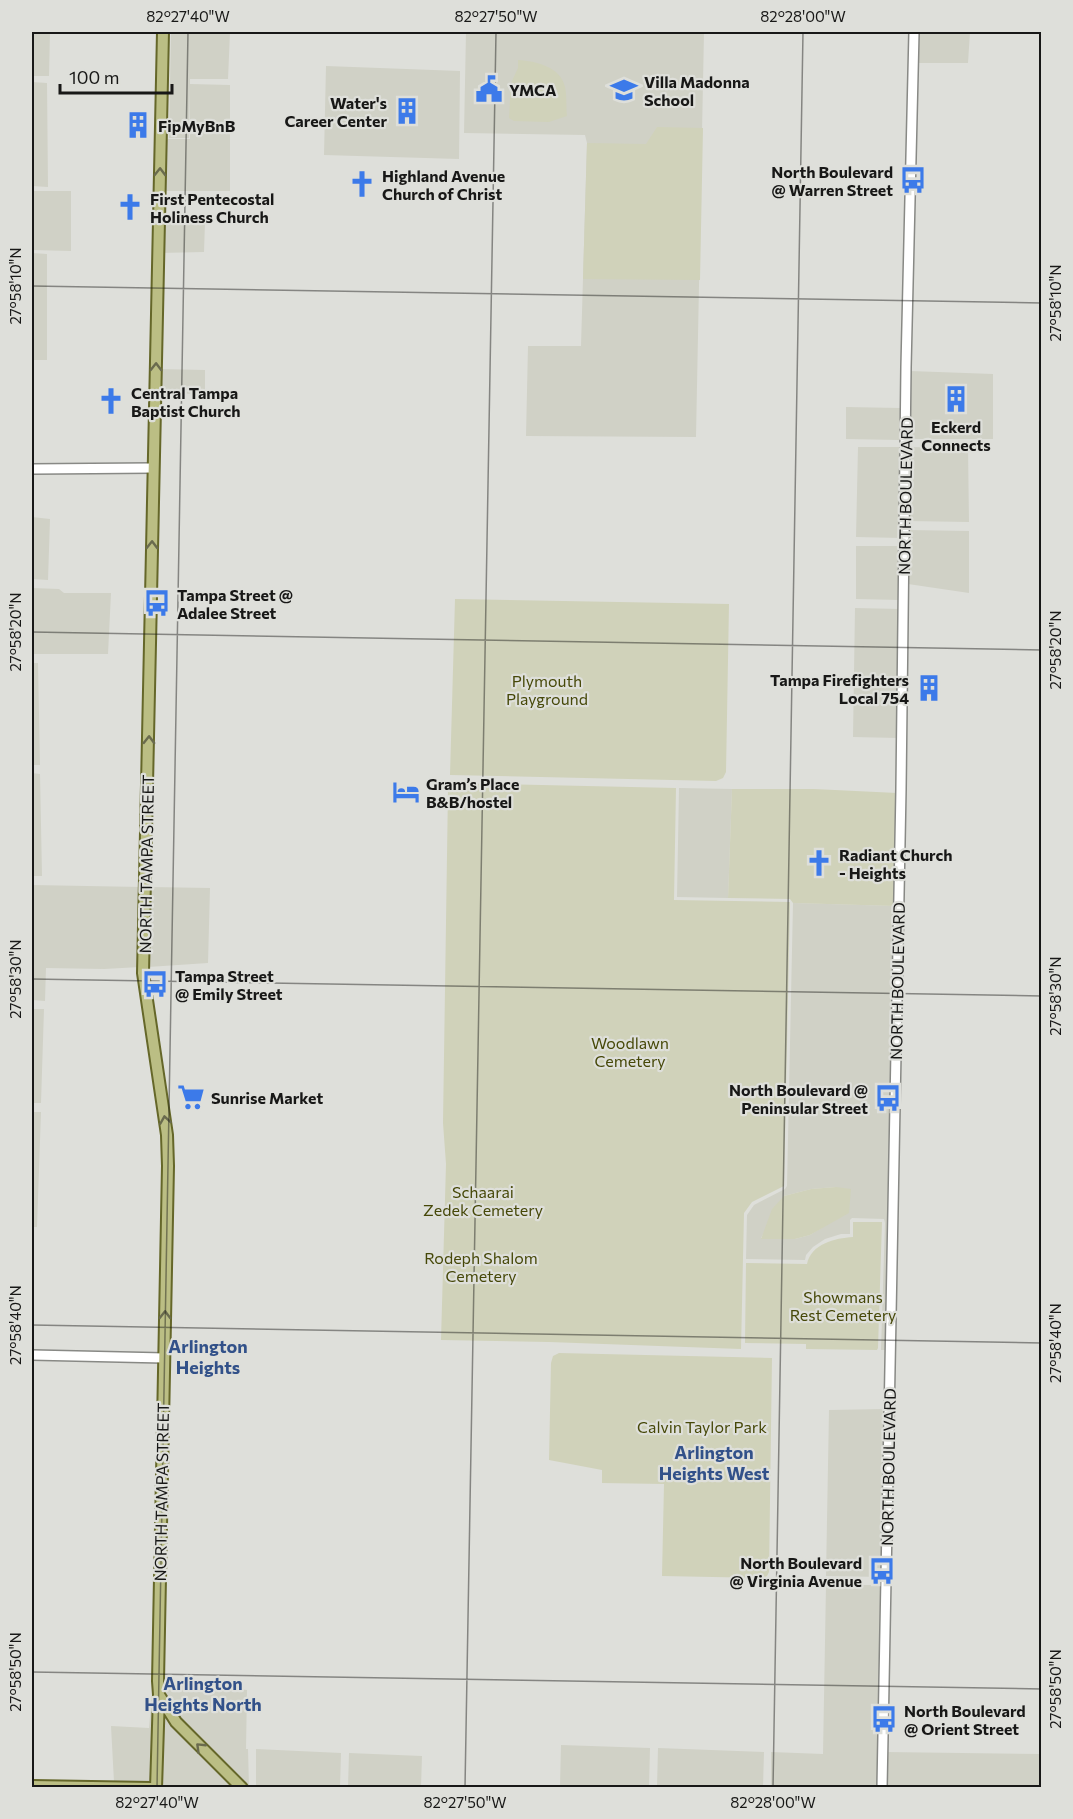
<svg xmlns="http://www.w3.org/2000/svg" width="1073" height="1819" font-family="Commissioner,sans-serif">
<style>
.built{fill:#d0d1c6;fill-rule:evenodd}
.green{fill:#d0d2ba}
.lines{fill:none;stroke-linecap:round;stroke-linejoin:round}
.minor-casing{stroke:#888985;stroke-width:12}
.major-casing{stroke:#656729;stroke-width:14}
.minor{stroke:#fff;stroke-width:9}
.major{stroke:#bbbe84;stroke-width:10}
.oneway{stroke:#6a6b4e}
.ticks{fill:none;stroke:#181817;stroke-width:1.5;stroke-opacity:0.45}
.labels{text-anchor:middle;dominant-baseline:central;stroke-width:4.5;stroke-linejoin:round;paint-order:stroke}
.poi-label{font-size:16px;font-weight:bold;fill:#181817;stroke:#dedfda;text-anchor:start}
.street-label{font-size:16px;fill:#181817;stroke:#dedfda}
.park-label{font-size:16px;fill:#464808;stroke:#dedfda}
.neighbourhood-label{font-size:18px;font-weight:bold;fill:#325189;stroke:#dedfda}
.neatline{fill:none;stroke:#181817;stroke-width:2}
.ticks-label{font-size:15px;text-anchor:middle;fill:#181817}
</style>
<rect width="100%" height="100%" fill="#dedfda"/>
<!-- built -->
<path class="built" d="M32,32H50L49,76H32Z
M171,32H230L228,79H190V84L230,85V191H161L164,139H190V86L189,138H169Z
M466,32H704L696,437L526,436L528,346H581L587,143L585,135L464,133Z
M918,32H970L968,63H917Z
M326,66L460,71L459,159L324,155Z
M32,82L47,83L48,187L32,186Z
M32,191H71V251L32,250Z
M160,221L205,222L204,252L159,253Z
M32,253L47,254V360H32Z
M157,369L205,370V394L157,393Z
M910,371L993,374V439H910Z
M846,407L900,408L899,440L846,439Z
M858,447H902L901,538L856,537Z
M909,447L968,448L969,522L908,521Z
M32,517L50,519L48,580L32,579Z
M908,530L969,531V593L908,584Z
M856,546H900V600L856,599Z
M32,588L59,589L64,593H111L108,654H32Z
M855,608L900,609L898,738L853,737Z
M32,663H38L40,765H32Z
M32,773L40,774L42,876H32Z
M679,788L732,789L728,898L677,897Z
M32,885L142,887L140,967L104,969L46,968L45,1001L32,1000Z
M150,887L210,888L208,963L148,967Z
M793,903L895,906L886,1350H881L885,1223L884,1219L852,1218L850,1220V1234H841L825,1239L813,1247L806,1255L805,1260L746,1259L747,1215L754,1205L785,1189L787,1186ZM836,1187L828,1224L810,1235L795,1239L761,1238L784,1196L811,1189Z
M32,1009H44L41,1103H32Z
M32,1112H41L37,1227H32Z
M885,1409L883,1577L826,1576L829,1410Z
M826,1585H882L878,1787L771,1788V1752L823,1754Z
M153,1682L155,1695L152,1783L114,1782L111,1726L149,1728Z
M162,1682L247,1690L246,1749H248L249,1787L183,1725L165,1699Z
M162,1709L237,1787L183,1788L160,1784Z
M561,1745L650,1748L649,1787H560Z
M658,1748L764,1752L763,1787H657Z
M256,1749L341,1753L340,1787H256Z
M886,1752L1041,1754V1787L886,1788Z
M349,1753L422,1756L421,1787H348Z"/>
<!-- green -->
<path class="green" d="M518,60C536,61 561,67 565,87C567,96 566,107 567,116L549,122L514,121L509,118L511,83L518,68Z
M657,127L703,128L700,280L583,279L587,143L646,144Z
M455,599L729,604L726,772L723,778L716,781L450,775Z
M450,783L676,788L674,900L790,902L784,1186L752,1202L744,1213L741,1349L549,1342L441,1340L446,1164L443,1123L448,789V785Z
M732,789H814L897,793L895,906L793,903L790,899L728,898Z
M836,1187L851,1189L849,1213L810,1235L795,1239H761L772,1209L784,1196L811,1189Z
M853,1222H882L878,1348L877,1350L806,1349V1344L745,1343L746,1263L807,1264C811,1244 835,1238 853,1237Z
M559,1353L772,1358L769,1572L767,1576L764,1578L662,1576L664,1484L602,1483V1470L549,1460L551,1363L553,1356Z"/>
<g class="lines">
<defs>
<path id="minor" d="M32,469L153,468
M32,1355L164,1358
M882,1788L901,789L906,367L914,32"/>
<path id="major" d="M163,32L143,973L167,1135L168,1166L158,1681L159,1695L176,1722L242,1788
M32,1786L151,1788
M156,1788L159,1695"/>
</defs>
<!-- minor casing -->
<use href="#minor" class="minor-casing"/>
<!-- major casing -->
<use href="#major" class="major-casing"/>
<!-- minor -->
<use href="#minor" class="minor"/>
<!-- major -->
<use href="#major" class="major"/>
</g>
<!-- one-way arrows -->
<defs><path id="oneway-chevron" d="M-2-3.5L2.5 0L-2 3.5" fill="none" stroke-width="1.6" stroke-linecap="round" stroke-linejoin="round" transform="scale(1.5)"/></defs>
<g class="oneway">
<use href="#oneway-chevron" transform="translate(160 172) rotate(-89)"/>
<use href="#oneway-chevron" transform="translate(156 367) rotate(-89)"/>
<use href="#oneway-chevron" transform="translate(152 545) rotate(-89)"/>
<use href="#oneway-chevron" transform="translate(149 740) rotate(-89)"/>
<use href="#oneway-chevron" transform="translate(165 1120) rotate(-99)"/>
<use href="#oneway-chevron" transform="translate(165 1315) rotate(-89)"/>
<use href="#oneway-chevron" transform="translate(200 1747) rotate(-136)"/>
</g>
<!-- ticks -->
<path class="ticks" d="M32,286L1042,303M32,632L1042,650M32,979L1042,996M32,1325L1042,1343M32,1672L1042,1689M157,1788L188,32M465,1788L496,32M773,1788L803,32"/>
<!-- icons -->
<defs>
<symbol id="civic-bare" viewBox="-9 -9 18 18"><path d="M-.6-6.5H3V-4.5H.6V-3L4-1V1h2V6H-6V1h2V-1L-.6-3ZM-1.2 2.5V6h2.4V2.5Z" fill="#3c7ae9" stroke="#dedfda" stroke-width="2.5" paint-order="stroke"/></symbol>
<symbol id="school-bare" viewBox="-9 -9 18 18"><path d="M0-5L7-2L0 1L-7-2ZM-4 1L0 2.5L4 1V4Q0 6-4 4Z" fill="#3c7ae9" stroke="#dedfda" stroke-width="2.5" paint-order="stroke"/></symbol>
<symbol id="building-bare" viewBox="-9 -9 18 18"><path d="M-4-6H4V6H1V3H-1V6H-4ZM-2.5-4.3h1.7v1.8h-1.7ZM.8-4.3h1.7v1.8H.8ZM-2.5-1h1.7V.8h-1.7ZM.8-1h1.7V.8H.8Z" fill="#3c7ae9" stroke="#dedfda" stroke-width="2.5" paint-order="stroke"/></symbol>
<symbol id="bus-bare" viewBox="-9 -9 18 18"><path d="M-5-6H5V4H4V6H2V4H-2V6H-4V4H-5ZM-3.5-4V0h7V-4ZM-3.5 1.2v1.5H-2V1.2ZM2 1.2v1.5H3.5V1.2Z" fill="#3c7ae9" stroke="#dedfda" stroke-width="2.5" paint-order="stroke"/></symbol>
<symbol id="church-bare" viewBox="-9 -9 18 18"><path d="M-1.2-6h2.4v3.5h3.3v2.4h-3.3V6h-2.4V-.1h-3.3v-2.4h3.3Z" fill="#3c7ae9" stroke="#dedfda" stroke-width="2.5" paint-order="stroke"/></symbol>
<symbol id="hotel-bare" viewBox="-9 -9 18 18"><path d="M-6-4.5h1.5V1H6V5H4.5V3h-9V5H-6ZM-4 0a1.8 1.8 0 1 1 3.6 0ZM.5 0V-2.5h3Q6-2.5 6 0Z" fill="#3c7ae9" stroke="#dedfda" stroke-width="2.5" paint-order="stroke"/></symbol>
<symbol id="supermarket-bare" viewBox="-9 -9 18 18"><path d="M-6-5.5h2.5l.6 2H6L4.5 2H-2.5L-4.4-4H-6ZM-1.5 3.2a1.3 1.3 0 1 0 .1 0ZM3 3.2a1.3 1.3 0 1 0 .1 0Z" fill="#3c7ae9" stroke="#dedfda" stroke-width="2.5" paint-order="stroke"/></symbol>
</defs>
<g fill-rule="evenodd">
<use href="#civic-bare" x="470" y="70" width="38" height="38"/>
<use href="#school-bare" x="605" y="71" width="38" height="38"/>
<use href="#building-bare" x="388" y="92" width="38" height="38"/>
<use href="#building-bare" x="119" y="106" width="38" height="38"/>
<use href="#bus-bare" x="894" y="161" width="38" height="38"/>
<use href="#church-bare" x="343" y="165" width="38" height="38"/>
<use href="#church-bare" x="111" y="188" width="38" height="38"/>
<use href="#building-bare" x="937" y="380" width="38" height="38"/>
<use href="#church-bare" x="92" y="382" width="38" height="38"/>
<use href="#bus-bare" x="138" y="584" width="38" height="38"/>
<use href="#building-bare" x="910" y="669" width="38" height="38"/>
<use href="#hotel-bare" x="387" y="773" width="38" height="38"/>
<use href="#church-bare" x="800" y="844" width="38" height="38"/>
<use href="#bus-bare" x="136" y="965" width="38" height="38"/>
<use href="#supermarket-bare" x="172" y="1078" width="38" height="38"/>
<use href="#bus-bare" x="869" y="1079" width="38" height="38"/>
<use href="#bus-bare" x="863" y="1552" width="38" height="38"/>
<use href="#bus-bare" x="865" y="1700" width="38" height="38"/>
</g>
<g class="labels">
<!-- poi labels -->
<g class="poi-label">
<text x="644" y="81">Villa Madonna<tspan x="644" dy="18">School</tspan></text>
<text x="509" y="89">YMCA</text>
<text x="387" y="102" text-anchor="end">Water's<tspan x="387" dy="18">Career Center</tspan></text>
<text x="158" y="125">FipMyBnB</text>
<text x="893" y="171" text-anchor="end">North Boulevard<tspan x="893" dy="18">@ Warren Street</tspan></text>
<text x="382" y="175">Highland Avenue<tspan x="382" dy="18">Church of Christ</tspan></text>
<text x="150" y="198">First Pentecostal<tspan x="150" dy="18">Holiness Church</tspan></text>
<text x="131" y="392">Central Tampa<tspan x="131" dy="18">Baptist Church</tspan></text>
<text x="956" y="426" text-anchor="middle">Eckerd<tspan x="956" dy="18">Connects</tspan></text>
<text x="177" y="594">Tampa Street @<tspan x="177" dy="18">Adalee Street</tspan></text>
<text x="909" y="679" text-anchor="end">Tampa Firefighters<tspan x="909" dy="18">Local 754</tspan></text>
<text x="426" y="783">Gram’s Place<tspan x="426" dy="18">B&amp;B/hostel</tspan></text>
<text x="839" y="854">Radiant Church<tspan x="839" dy="18">- Heights</tspan></text>
<text x="175" y="975">Tampa Street<tspan x="175" dy="18">@ Emily Street</tspan></text>
<text x="868" y="1089" text-anchor="end">North Boulevard @<tspan x="868" dy="18">Peninsular Street</tspan></text>
<text x="211" y="1097">Sunrise Market</text>
<text x="862" y="1562" text-anchor="end">North Boulevard<tspan x="862" dy="18">@ Virginia Avenue</tspan></text>
<text x="904" y="1710">North Boulevard<tspan x="904" dy="18">@ Orient Street</tspan></text>
</g>
<!-- street labels -->
<g class="street-label">
<text transform="translate(905 496) rotate(-89)">NORTH BOULEVARD</text>
<text transform="translate(146 864) rotate(-89)">NORTH TAMPA STREET</text>
<text transform="translate(897 981) rotate(-89)">NORTH BOULEVARD</text>
<text transform="translate(888 1467) rotate(-89)">NORTH BOULEVARD</text>
<text transform="translate(161 1492) rotate(-89)">NORTH TAMPA STREET</text>
</g>
<!-- park labels -->
<g class="park-label">
<text x="547" y="680">Plymouth<tspan x="547" dy="18">Playground</tspan></text>
<text x="630" y="1042">Woodlawn<tspan x="630" dy="18">Cemetery</tspan></text>
<text x="483" y="1191">Schaarai<tspan x="483" dy="18">Zedek Cemetery</tspan></text>
<text x="481" y="1257">Rodeph Shalom<tspan x="481" dy="18">Cemetery</tspan></text>
<text x="843" y="1296">Showmans<tspan x="843" dy="18">Rest Cemetery</tspan></text>
<text x="702" y="1426">Calvin Taylor Park</text>
</g>
<!-- neighbourhood labels -->
<g class="neighbourhood-label">
<text x="208" y="1346">Arlington<tspan x="208" dy="21">Heights</tspan></text>
<text x="714" y="1452">Arlington<tspan x="714" dy="21">Heights West</tspan></text>
<text x="203" y="1683">Arlington<tspan x="203" dy="21">Heights North</tspan></text>
</g>
</g>
<!-- border -->
<rect width="1073" height="1819" fill="none" stroke="#dedfda" stroke-width="66"/>
<!-- scale -->
<path d="M60 84v9h112v-9" fill="none" stroke="#181817" stroke-width="3"/>
<text x="69" y="84" font-size="18" fill="#181817" stroke="#dedfda" stroke-width="4.5" paint-order="stroke">100 m</text>
<rect x="33" y="33" width="1007" height="1753" class="neatline"/>
<g class="ticks-label">
<text x="188" y="22">82°27'40"W</text>
<text x="496" y="22">82°27'50"W</text>
<text x="803" y="22">82°28'00"W</text>
<text transform="translate(16 286) rotate(-90)" y="5">27°58'10"N</text>
<text transform="translate(1056 303) rotate(-90)" y="5">27°58'10"N</text>
<text transform="translate(16 632) rotate(-90)" y="5">27°58'20"N</text>
<text transform="translate(1056 650) rotate(-90)" y="5">27°58'20"N</text>
<text transform="translate(16 979) rotate(-90)" y="5">27°58'30"N</text>
<text transform="translate(1056 996) rotate(-90)" y="5">27°58'30"N</text>
<text transform="translate(16 1325) rotate(-90)" y="5">27°58'40"N</text>
<text transform="translate(1056 1343) rotate(-90)" y="5">27°58'40"N</text>
<text transform="translate(16 1672) rotate(-90)" y="5">27°58'50"N</text>
<text transform="translate(1056 1689) rotate(-90)" y="5">27°58'50"N</text>
<text x="157" y="1808">82°27'40"W</text>
<text x="465" y="1808">82°27'50"W</text>
<text x="773" y="1808">82°28'00"W</text>
</g>
</svg>
